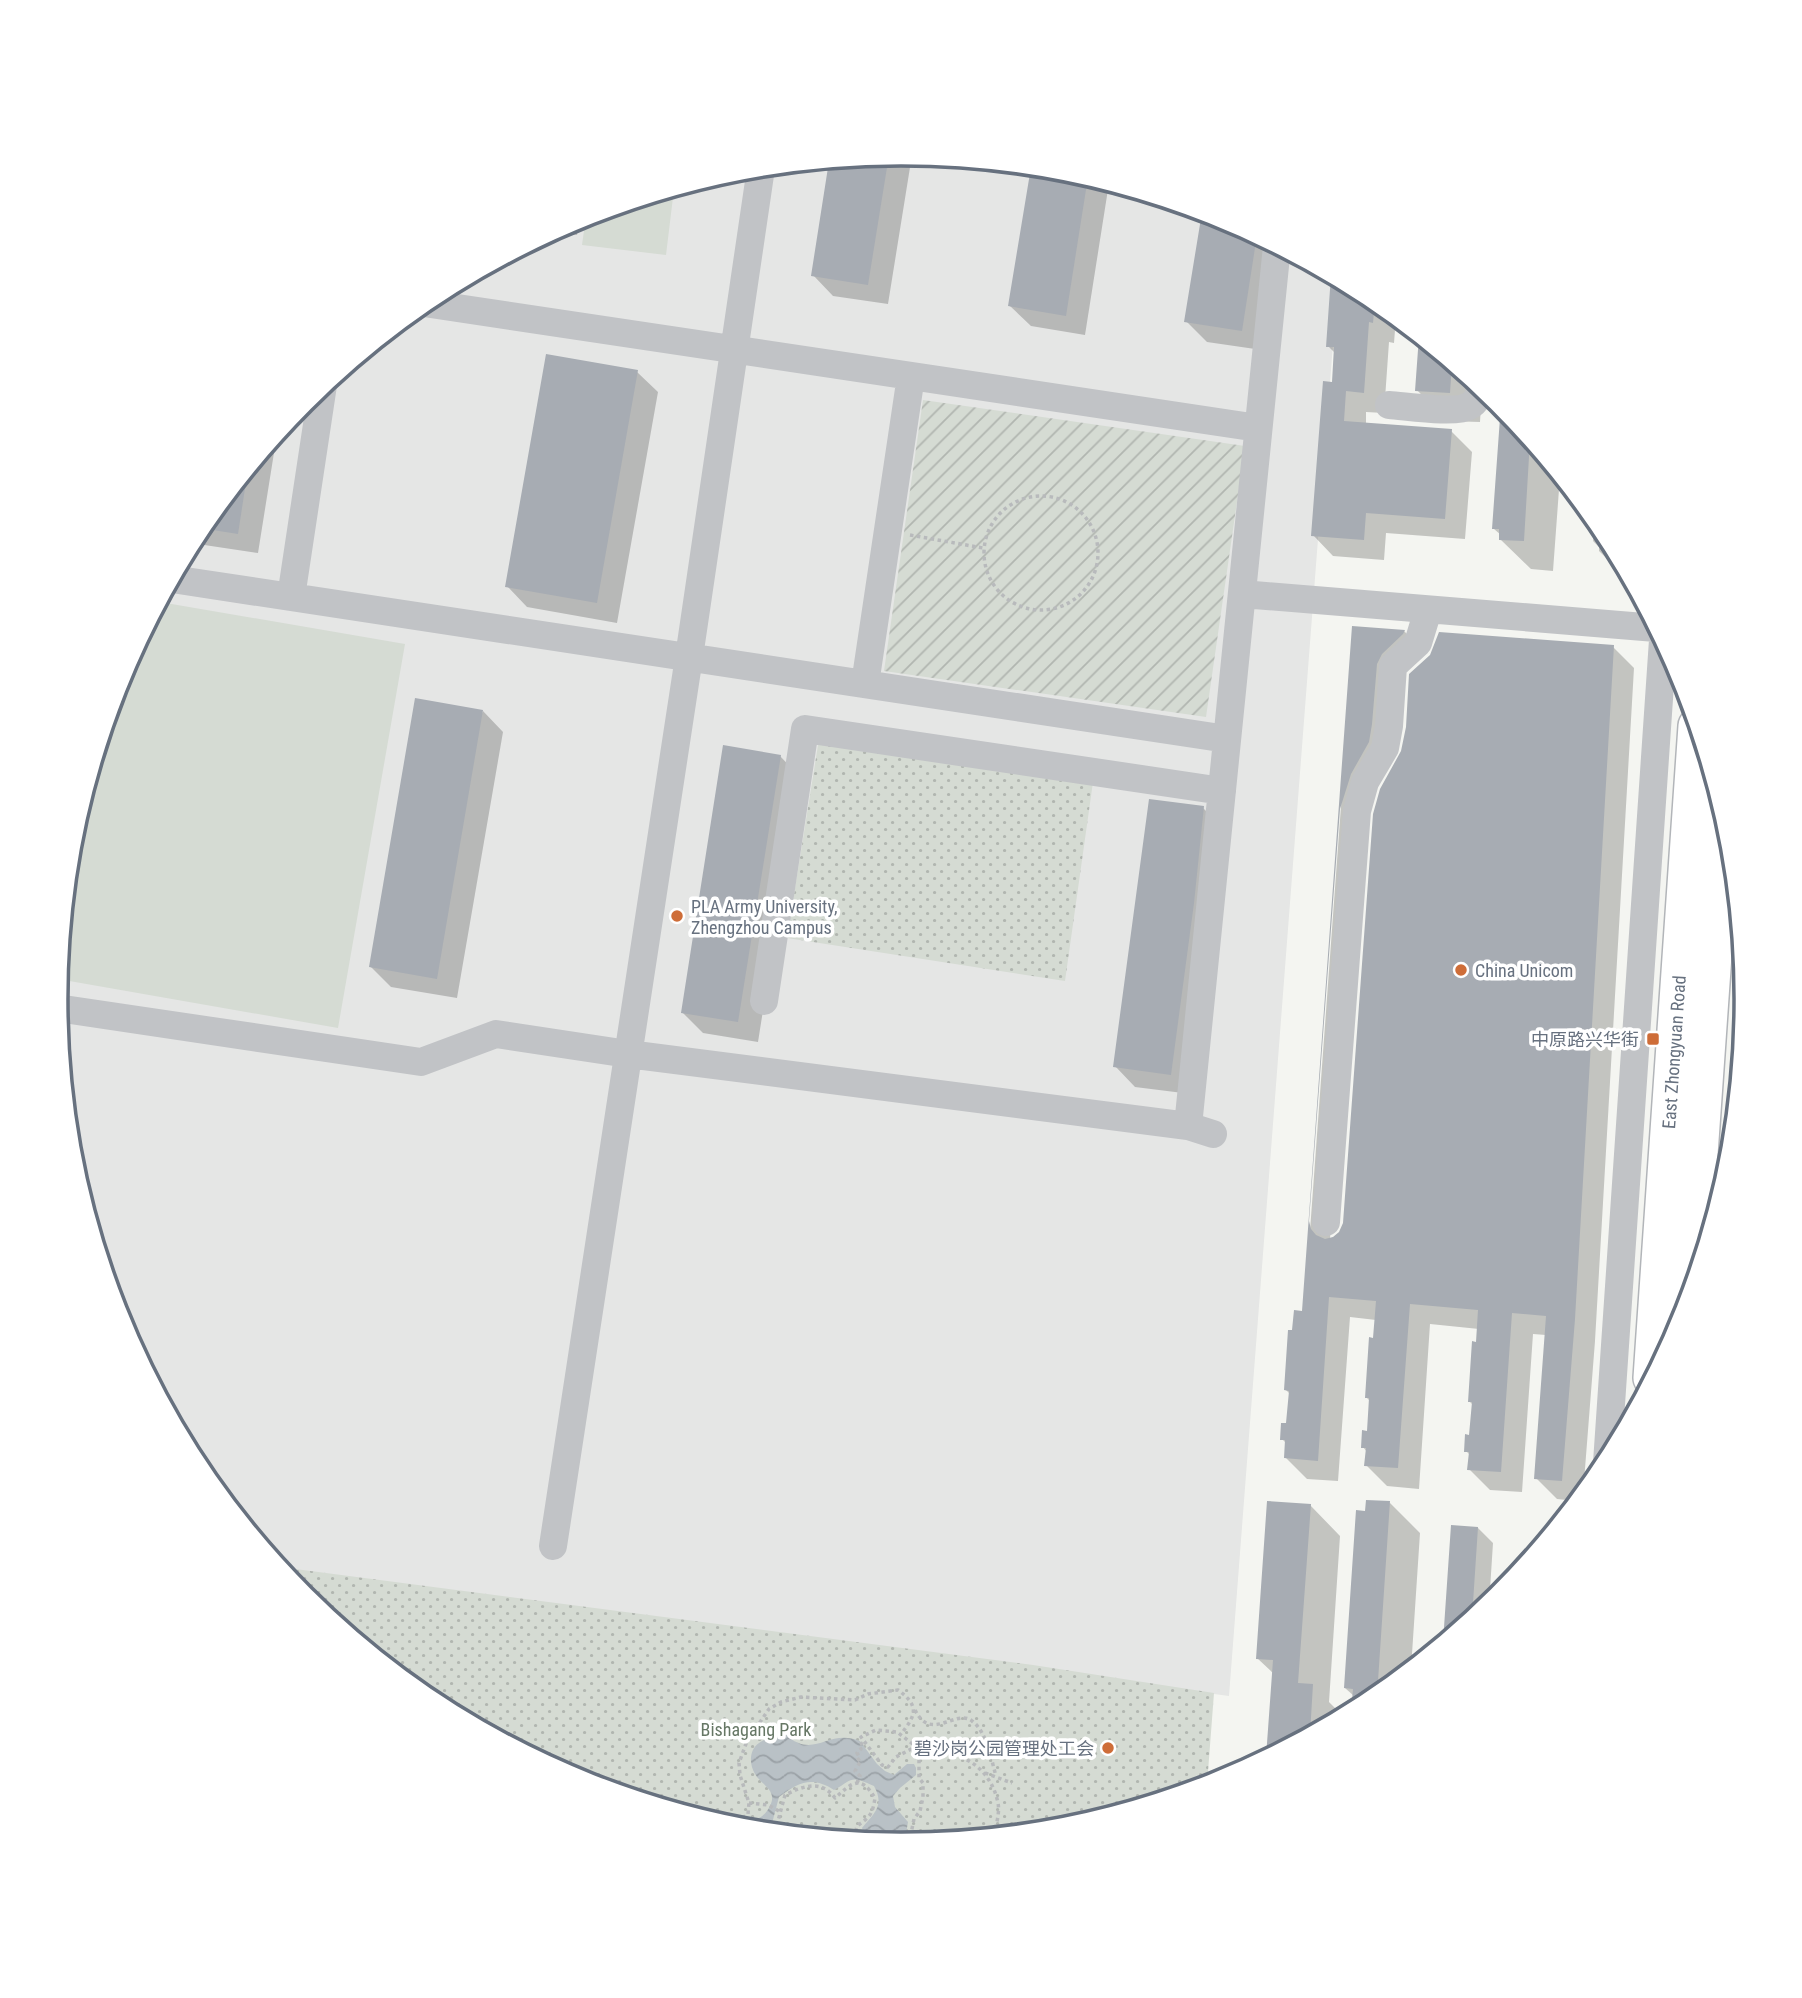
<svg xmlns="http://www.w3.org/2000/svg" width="1802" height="1998" font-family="'Roboto Condensed','Noto Sans SC',sans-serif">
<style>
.built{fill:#e5e6e5}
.grass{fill:url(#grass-dots)}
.garden{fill:url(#garden-furrows)}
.pitch{fill:#d5dbd3}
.water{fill:url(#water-waves)}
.shadow{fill:#0003}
.building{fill:#a7acb3}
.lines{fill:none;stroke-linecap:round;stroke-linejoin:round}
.major-casing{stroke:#b2b5b9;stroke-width:40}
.path{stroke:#b8babc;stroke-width:3.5;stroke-dasharray:3.5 3.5;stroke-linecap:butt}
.minor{stroke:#c1c3c6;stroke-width:28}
.major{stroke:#fff;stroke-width:37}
.poi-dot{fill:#ce6d38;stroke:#fff;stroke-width:2.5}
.labels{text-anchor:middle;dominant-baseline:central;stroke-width:7;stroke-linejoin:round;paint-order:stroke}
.poi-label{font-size:18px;fill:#67717f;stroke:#fff;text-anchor:start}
.street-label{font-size:18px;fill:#67717f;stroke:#fff}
.park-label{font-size:18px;fill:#667765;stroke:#fff}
.rim{fill:none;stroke:#67717f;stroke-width:3.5}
</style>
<defs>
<pattern id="grass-dots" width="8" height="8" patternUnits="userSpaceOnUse" patternTransform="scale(1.75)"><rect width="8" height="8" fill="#d5dbd3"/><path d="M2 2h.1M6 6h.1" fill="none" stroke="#b1b6b0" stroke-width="1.8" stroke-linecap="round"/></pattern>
<pattern id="garden-furrows" width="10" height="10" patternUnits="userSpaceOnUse" patternTransform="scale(1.75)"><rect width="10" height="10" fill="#d5dbd3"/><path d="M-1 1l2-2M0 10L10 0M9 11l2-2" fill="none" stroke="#b1b6b0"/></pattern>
<pattern id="water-waves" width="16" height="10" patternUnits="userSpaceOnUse" patternTransform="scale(1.75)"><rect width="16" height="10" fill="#b9c1c6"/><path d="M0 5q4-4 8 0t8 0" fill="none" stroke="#9aa1a6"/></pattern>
</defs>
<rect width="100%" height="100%" fill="#f4f5f1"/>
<!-- built -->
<path class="built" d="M901,154L1066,170L1225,218L1338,279L1229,1696L281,1569L198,1468L120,1322L72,1163L56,999L72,834L120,675L199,529L304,401L432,296L578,218L737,170Z"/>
<!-- grass -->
<path class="grass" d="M819,739L1093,782L1065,981L787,938Z
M280,1567L1033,1665L1214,1693L1207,1785L1065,1828L901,1844L736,1828L577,1780L431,1701L303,1596Z"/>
<!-- garden -->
<path class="garden" d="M923,400L1245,446L1206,717L884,671Z"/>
<!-- pitch -->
<path class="pitch" d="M674,189L666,255L582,245L586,216Z
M160,602L405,644L338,1028L58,979L72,834L120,675Z"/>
<!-- water -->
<path class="water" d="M785,1734C814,1761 827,1728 860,1741L877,1764L885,1771L894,1775L907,1764H914L916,1768V1775L900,1788L893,1796L895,1807L908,1822L905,1839L901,1844L867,1841L862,1828C874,1813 885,1806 874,1786C849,1775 854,1779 834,1790C812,1776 799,1782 779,1797L770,1831L738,1828C747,1822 761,1820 767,1811C781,1791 763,1787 755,1774C749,1764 749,1750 759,1743C765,1738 777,1736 785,1734Z"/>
<!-- shadow -->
<path class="shadow" d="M901,154L912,155L888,304L833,296L813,275L831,161Z
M1032,167L1066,170L1109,183L1085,335L1031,326L1010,306Z
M1203,212L1225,218L1278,247L1262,350L1207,342L1186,321Z
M580,217L577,235L554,231L578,218Z
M1333,276L1371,297L1396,317L1394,343L1389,342L1384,413L1366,412V424L1451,431L1472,452L1465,539L1386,533L1384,560L1333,556L1313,535L1333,384L1335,353L1328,346Z
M1420,337L1482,388L1480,422L1447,421L1417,390Z
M637,372L658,392L617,623L527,607L507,586Z
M1503,407L1560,476L1553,571L1531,569L1500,539L1501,535L1494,529Z
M277,434L258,553L191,543L199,529Z
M1595,519L1604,530L1631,582L1599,551V547L1593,541Z
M1354,628L1404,631L1425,652L1402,675L1361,831L1330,1239L1341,1233L1613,647L1634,668L1595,1341L1583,1494L1577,1501L1557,1499L1536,1478L1546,1335L1533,1334L1522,1492L1490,1490L1469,1469L1470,1455L1466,1451L1471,1437L1473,1405L1469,1401L1479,1329L1430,1324L1419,1489L1387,1486L1366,1465L1367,1452L1363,1447L1368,1433L1371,1402L1366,1397L1376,1320L1350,1317L1338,1481L1307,1479L1286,1458L1287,1444L1282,1439L1288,1425L1290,1394L1286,1390L1294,1332L1304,1313Z
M483,711L503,732L457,998L391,987L371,967Z
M780,756L800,777L758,1042L703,1033L683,1013Z
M1203,808L1223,828L1191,1094L1135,1087L1115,1066Z
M1390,1503L1420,1533L1411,1669L1370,1702L1357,1709L1354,1705V1696L1345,1688L1367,1513Z
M1310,1505L1340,1536L1329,1702L1343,1716L1268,1756L1274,1674L1257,1658Z
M1453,1527L1478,1528L1493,1543L1489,1605L1445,1640Z"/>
<!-- building -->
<path class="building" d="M889,155L868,285L811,276L829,161Z
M1031,167L1066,170L1088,177L1066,316L1008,306Z
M1202,212L1225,218L1257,235L1242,331L1184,322Z
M1331,275L1375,300L1373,323L1369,322L1364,393L1346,391L1344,421L1452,429L1445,519L1366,513L1364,540L1311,536L1323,381L1332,382L1334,347H1326Z
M1419,336L1452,363L1450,393L1415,391Z
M546,354L638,370L597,603L505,587Z
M1501,404L1530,440L1524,541L1499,540V529H1492Z
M248,469L238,534L200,528L218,505Z
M1352,626L1405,630L1403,634L1382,654L1377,664L1372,724L1369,742L1351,774L1340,809L1309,1221L1311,1229L1316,1235L1325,1239L1333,1237L1339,1232L1343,1223L1373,814L1380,789L1401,751L1406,727L1409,674L1430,655L1439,632L1614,645L1575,1319L1562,1481L1534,1479L1546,1316L1512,1313L1501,1472L1467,1470L1469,1452H1464L1465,1434L1469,1435L1472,1402H1468L1472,1341L1476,1342L1478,1310L1410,1304L1398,1468L1364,1466L1366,1448H1361L1362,1430L1367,1431L1369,1398H1365L1369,1337L1373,1338L1376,1301L1329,1297L1318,1461L1284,1458L1285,1440H1280L1281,1423H1286L1289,1391L1284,1390L1288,1330H1292L1294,1310L1302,1311Z
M415,698L483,710L437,979L369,967Z
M723,745L781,755L738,1022L681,1013Z
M1149,799L1204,806L1194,903L1171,1075L1113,1067Z
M1366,1500L1390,1501L1377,1696L1351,1712L1353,1689L1344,1688L1356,1510L1365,1511Z
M1267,1501L1311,1504L1298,1683L1313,1684L1310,1734L1266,1757L1273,1660L1256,1659Z
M1451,1525L1478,1527L1472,1618L1443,1642Z"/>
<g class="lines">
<defs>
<path id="major" d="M1689,1297L1723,812
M1652,1378L1697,726"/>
</defs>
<!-- major casing -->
<use href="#major" class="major-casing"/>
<!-- path -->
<path class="path" d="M984 553a57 57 0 1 1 114 0a57 57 0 1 1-114 0Z
M910,535L983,548
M915,1710C931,1743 956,1708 972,1721C987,1732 991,1759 996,1776
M919,1754C956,1747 990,1764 998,1803C1000,1813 996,1825 994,1835
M985,1773L1012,1783
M857,1783L860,1776L855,1771L859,1764L856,1762L860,1758L857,1753L861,1749L859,1745L864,1742
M749,1803L768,1805L779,1811
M731,1826L748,1814L749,1803L740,1775L739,1763L747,1741L769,1709L781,1702L801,1697L855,1700L868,1694L898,1690C920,1706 916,1715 901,1734
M775,1832L785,1795C803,1786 821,1779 835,1798C851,1784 860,1773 875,1798C874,1804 873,1811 869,1816C860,1827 851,1823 860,1840
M909,1843L914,1819L920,1811L923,1797V1783L919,1778V1754L914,1745L897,1732L876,1730L861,1737L882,1765L888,1767L896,1757L915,1747"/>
<!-- minor -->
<path class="minor" d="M424,303L1258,428
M1389,405C1406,406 1456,414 1469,406C1477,402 1479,395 1481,387
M172,579L1227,739
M1242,594L1656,628
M291,597L323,385
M865,684L911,376
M764,1001L805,729L1222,791
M57,1008L421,1062L496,1034L628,1054L1188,1126L1213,1134
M1188,1126L1277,246
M1326,1222L1357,811L1365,782L1385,748L1389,726L1393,666L1418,643L1428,610
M1607,1463L1663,640
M553,1546L689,657L761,168"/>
<!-- major -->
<use href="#major" class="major"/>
</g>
<!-- markers -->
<g class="poi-dot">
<circle cx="677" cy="916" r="7"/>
<circle cx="1461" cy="970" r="7"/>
<rect x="1646" y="1032" width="14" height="14" rx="3.5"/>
<circle cx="1108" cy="1748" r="7"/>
</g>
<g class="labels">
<!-- poi labels -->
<g class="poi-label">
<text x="691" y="906">PLA Army University,<tspan x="691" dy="21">Zhengzhou Campus</tspan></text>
<text x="1475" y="970">China Unicom</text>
<text x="1639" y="1039" text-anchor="end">中原路兴华街</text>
<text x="1094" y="1748" text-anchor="end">碧沙岗公园管理处工会</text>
</g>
<!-- street labels -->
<g class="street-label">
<text transform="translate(1674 1052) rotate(-86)">East Zhongyuan Road</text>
</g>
<!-- park labels -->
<g class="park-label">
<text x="756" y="1729">Bishagang Park</text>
</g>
</g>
<!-- crop -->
<path d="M0 0H1802V1998H0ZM68 999a833 833 0 1 1 1666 0a833 833 0 1 1-1666 0Z" fill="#fff" fill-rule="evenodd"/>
<path class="rim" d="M68 999a833 833 0 1 1 1666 0a833 833 0 1 1-1666 0Z"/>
</svg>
